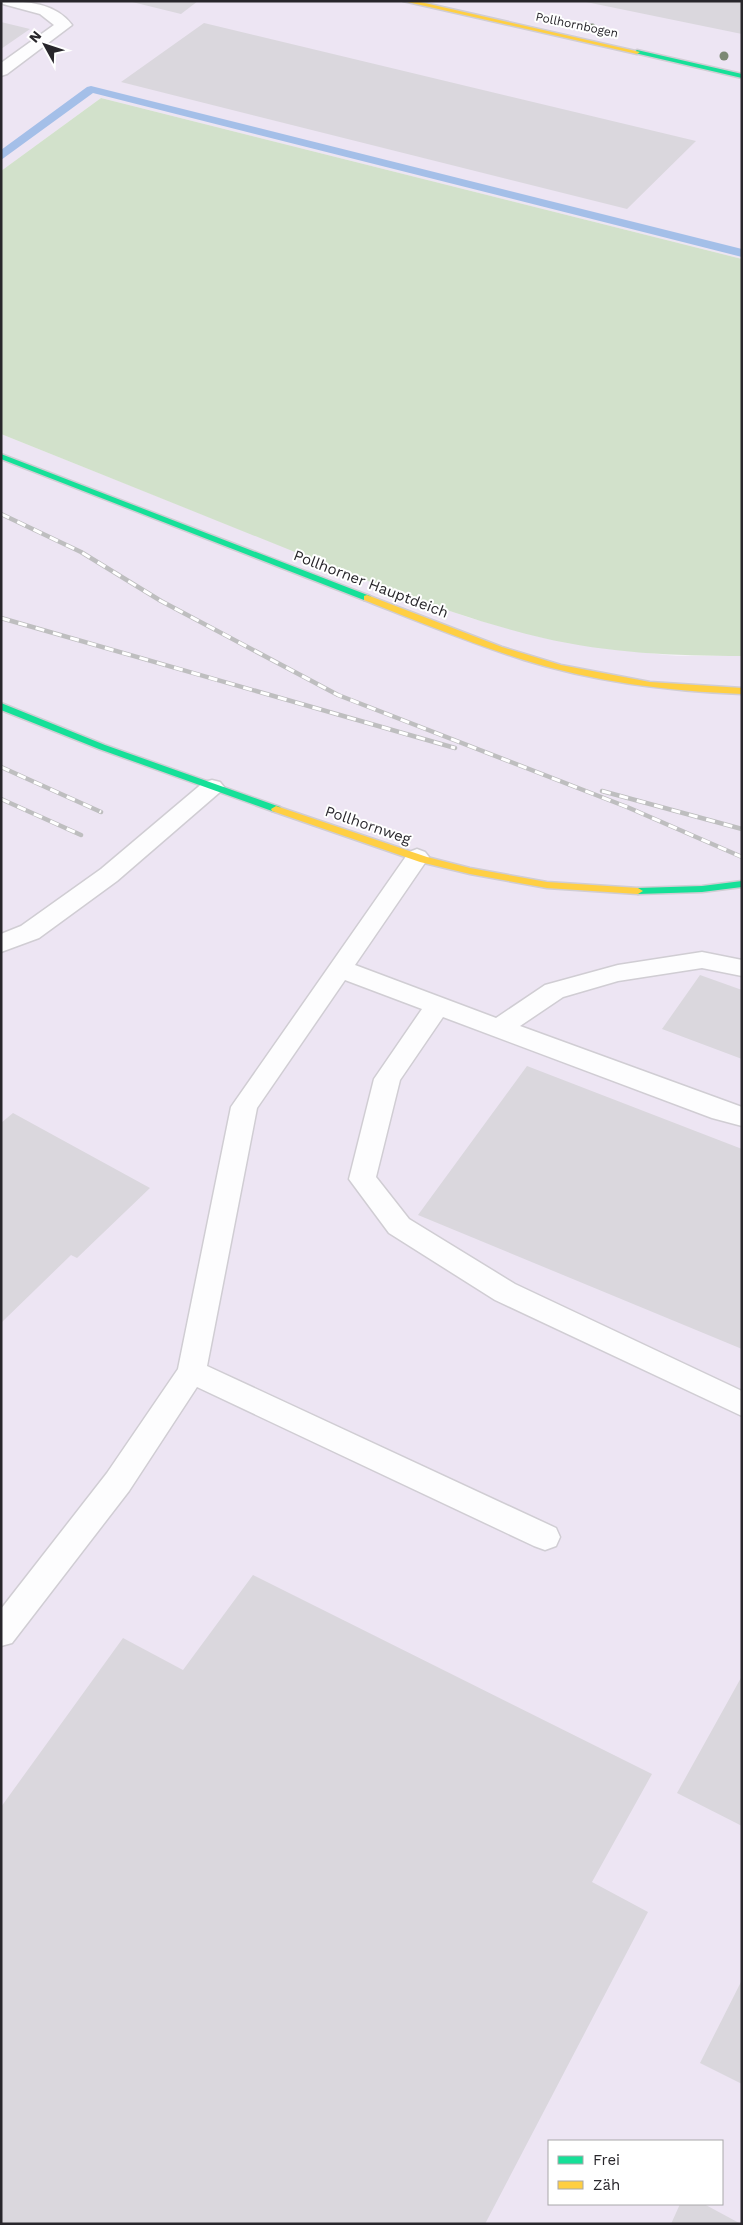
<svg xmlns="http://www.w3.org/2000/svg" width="743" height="2225" font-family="'Work Sans',sans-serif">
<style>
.built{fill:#ede5f3;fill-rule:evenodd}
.green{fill:#d2e1cb}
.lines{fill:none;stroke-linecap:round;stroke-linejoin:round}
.stream{fill:#a4bfe8;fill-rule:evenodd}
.building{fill:#dad7dd}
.lane-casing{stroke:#d0cdd3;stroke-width:3}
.fast-casing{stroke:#d0cdd3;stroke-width:3}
.slow-casing{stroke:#d0cdd3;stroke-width:3}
.lane{fill:#fdfdfe;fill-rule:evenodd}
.fast{fill:#16e098;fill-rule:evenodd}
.slow{fill:#ffcf43;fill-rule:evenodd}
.rail-casing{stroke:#bebebf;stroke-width:4.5}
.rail{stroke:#fff;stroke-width:3;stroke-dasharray:9;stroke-linecap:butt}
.tree{fill:#7c8874}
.labels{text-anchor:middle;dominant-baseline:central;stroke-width:4;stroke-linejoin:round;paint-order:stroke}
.far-street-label{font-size:12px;fill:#28262b;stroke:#fff}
.street-label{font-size:15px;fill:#28262b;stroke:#fff}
</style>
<rect width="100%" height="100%" fill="#f4f0f7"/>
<!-- built -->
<path class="built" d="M1,1H742V259L101,98L1,171Z
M1,434L389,589L470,618L544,638L610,649L676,656H742V2224H1ZM549,2141H722V2204H549Z"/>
<!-- green -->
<path class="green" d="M101,98L742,259V656C675,656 608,653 543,638C454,617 370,582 285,548C190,510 96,472 1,434V171Z"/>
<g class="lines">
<!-- stream -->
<path class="stream" d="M91,86L742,249V257L93,93L1,160V150L87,87Z"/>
</g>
<!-- building -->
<path class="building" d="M128,1H198L181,14Z
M586,1H742V34L586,2Z
M1,22L30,29L1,49Z
M204,23L696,141L627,209L121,82Z
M700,975L742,990V1059L662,1029Z
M527,1066L742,1149V1349L418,1215Z
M13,1113L150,1188L77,1258L71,1255L1,1323V1123Z
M253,1575L652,1774L592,1882L648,1912L485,2224H1V1807L123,1638L183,1670Z
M742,1676V1826L677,1793Z
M742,1980V2084L700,2063Z
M680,2204H704L741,2224H671Z"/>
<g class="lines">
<defs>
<path id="lane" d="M1,1C26,1 56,3 72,25L7,74L1,76V63L54,25L40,14L3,4Z
M212,780L220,782L224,787L220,792L117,881L39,938L1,952V934L21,926L101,869L204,782Z
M417,849L425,852L429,857L355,965L496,1018L545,985L618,965L702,952L742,960V976L702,968L618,981L563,997L520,1026L742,1107V1126L712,1118L443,1017L400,1080L376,1177L409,1219L515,1284L742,1391V1416L495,1300L389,1233L349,1179L374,1079L422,1009L345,980L257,1108L207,1366L556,1528L560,1537L556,1546L545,1550L534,1546L197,1387L129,1491L12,1643L1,1646V1609L107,1473L178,1369L231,1107L409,852Z"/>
<path id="fast" d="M637,50L742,74V78L635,53L634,52Z
M1,454L370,596L372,598L370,600H364L1,459Z
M1,703L105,745L280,807L281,809L276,812L272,811L99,749L1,710Z
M742,881V887L702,892L638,894L633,891L638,888L702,886Z"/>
<path id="slow" d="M403,1H416L640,52L637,54Z
M367,595L502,647L561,665L650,682L742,688V694C668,691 595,682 524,660C470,643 417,621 364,600V596Z
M276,806L427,857L470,868L547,882L638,888L643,891L638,894L547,888L470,874L420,862L272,811L271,809Z"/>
</defs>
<!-- lane casing -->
<use href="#lane" class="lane-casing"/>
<!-- fast casing -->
<use href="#fast" class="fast-casing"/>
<!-- slow casing -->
<use href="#slow" class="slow-casing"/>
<!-- lane -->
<use href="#lane" class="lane"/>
<!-- fast -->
<use href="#fast" class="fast"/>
<!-- slow -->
<use href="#slow" class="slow"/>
<defs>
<path id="rail" d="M1,514L81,552L161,601L338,695L627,807L742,857
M1,618L455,748
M1,767L101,812
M602,791L742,829
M1,799L81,835"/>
</defs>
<!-- rail casing -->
<use href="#rail" class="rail-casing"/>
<!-- rail -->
<use href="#rail" class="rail"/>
</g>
<!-- trees -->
<g class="tree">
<circle cx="558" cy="20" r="4.5"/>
<circle cx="592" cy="28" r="4.5"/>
<circle cx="724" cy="56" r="4.5"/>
</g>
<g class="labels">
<!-- far-street labels -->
<g class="far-street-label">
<text transform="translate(577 25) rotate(12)">Pollhornbogen</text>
</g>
<!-- street labels -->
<g class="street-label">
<text transform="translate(371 584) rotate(21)">Pollhorner Hauptdeich</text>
<text transform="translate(368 825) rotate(19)">Pollhornweg</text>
</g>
</g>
<!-- border -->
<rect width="743" height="2225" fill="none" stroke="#28262b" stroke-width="5"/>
<!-- legend -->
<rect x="548" y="2140" width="175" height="65" fill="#ffffff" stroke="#a9a8aa"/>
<rect x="558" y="2156" width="25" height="8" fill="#16e098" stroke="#a9a8aa"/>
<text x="593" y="2165" font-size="15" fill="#28262b">Frei</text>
<rect x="558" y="2181" width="25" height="8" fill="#ffcf43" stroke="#a9a8aa"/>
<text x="593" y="2190" font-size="15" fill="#28262b">Zäh</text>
<!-- north arrow -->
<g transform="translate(45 45) rotate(310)" stroke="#ffffff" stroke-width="4" paint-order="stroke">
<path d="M0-4L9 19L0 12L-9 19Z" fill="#28262b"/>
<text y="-8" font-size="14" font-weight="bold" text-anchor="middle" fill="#28262b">N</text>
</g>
</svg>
